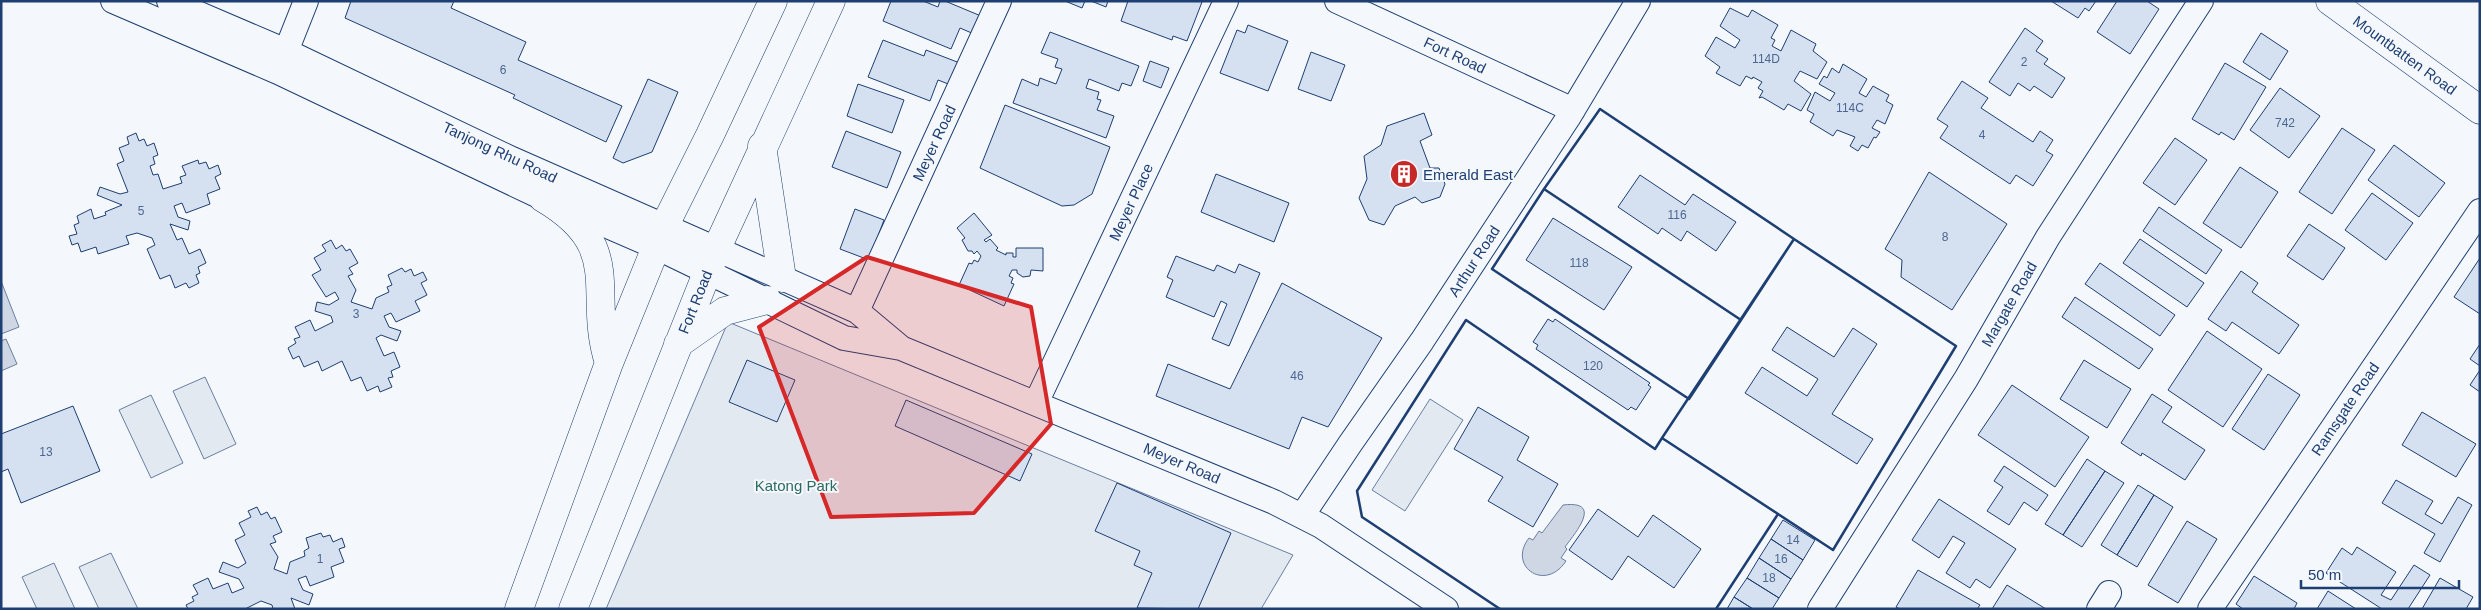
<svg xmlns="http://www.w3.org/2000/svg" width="2481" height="610" font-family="Arial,sans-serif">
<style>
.green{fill:#e3e9f0;stroke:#687fa3}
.water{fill:#cfd7e4;stroke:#687fa3}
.building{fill:#d5e0f0;stroke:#1d3f73}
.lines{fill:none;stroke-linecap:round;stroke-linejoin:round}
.minor-casing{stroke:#1d3f73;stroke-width:26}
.major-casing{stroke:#1d3f73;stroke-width:29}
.minor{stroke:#f4f7fb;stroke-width:24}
.major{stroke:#f4f7fb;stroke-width:28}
.wall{stroke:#1d3f73;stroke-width:2.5}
.marked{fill:#d62828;fill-opacity:0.2;stroke:#d62828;stroke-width:4;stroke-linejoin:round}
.labels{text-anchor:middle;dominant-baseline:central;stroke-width:4;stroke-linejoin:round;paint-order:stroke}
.number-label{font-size:12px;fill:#4b6792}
.street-label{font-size:15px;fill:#1d3f73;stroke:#f4f7fb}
.poi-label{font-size:15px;fill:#1d3f73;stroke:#f4f7fb;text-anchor:start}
.park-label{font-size:15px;fill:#2c6c60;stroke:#f4f7fb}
</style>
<rect width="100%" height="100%" fill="#f4f7fb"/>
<!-- green -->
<path class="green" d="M728,322L1293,555L1261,609H606Z
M205,377L236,444L204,459L173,391Z
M151,395L183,463L151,478L119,410Z
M1430,399L1463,420L1405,511L1372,490Z
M111,553L138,609H99L79,567Z
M54,563L75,609H37L22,577Z"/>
<!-- water -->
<path class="water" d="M1,281L19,327L1,334Z
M6,339L17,364L1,371V341Z
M1563,505C1604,500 1575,533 1565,547L1567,549L1561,558L1566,561C1545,593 1507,566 1529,538L1533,540L1539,531L1542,533Z"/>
<!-- building -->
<path class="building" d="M351,1H454L451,8L526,42L518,60L622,106L606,142L513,98L515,95L345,18Z
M891,1H923L938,7L940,1H945L981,16L974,34L960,28L951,49L883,21Z
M1065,1H1085L1082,8Z
M1091,1H1108L1106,7Z
M1128,1H1201L1202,2L1187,41L1173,36L1172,40L1121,21Z
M2051,1H2096L2089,11L2085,8L2078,18Z
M2117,1H2147L2159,9L2130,54L2097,32Z
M1730,8L1748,17L1752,10L1778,25L1771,38L1775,40L1772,46L1781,51L1791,30L1816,44L1813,51L1827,62L1817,79L1800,71L1794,81L1811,94L1801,111L1788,104L1784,110L1762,97L1759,98L1763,91L1758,88L1762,82L1753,77L1752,79L1746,76L1740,86L1716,73L1720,67L1705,56L1716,37L1735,48L1740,40L1720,26Z
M1248,25L1288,41L1268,91L1220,73L1237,30L1245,33Z
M2025,28L2043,41L2036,51L2048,59L2044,64L2065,78L2052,98L2034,86L2030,91L2018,83L2010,96L1989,82Z
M1050,32L1139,66L1131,86L1122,83L1119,91L1089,79L1086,88L1099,92L1097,99L1101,100L1097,110L1114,116L1106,138L1013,103L1022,79L1038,86L1040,78L1056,84L1062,69L1055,67L1058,59L1041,53Z
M2261,33L2288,51L2270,80L2243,62Z
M883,40L924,56L926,50L965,65L956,87L938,80L930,101L868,77Z
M1311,52L1345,65L1331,101L1298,89Z
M1150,61L1169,68L1161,88L1143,81Z
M2225,63L2266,87L2234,140L2221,132L2219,135L2192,119Z
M1843,64L1867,79L1859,93L1866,97L1873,86L1889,95L1886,101L1893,105L1885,124L1877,120L1872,128L1880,132L1876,138L1874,137L1868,148L1862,145L1858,151L1850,146L1855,137L1837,130L1833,136L1810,122L1814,114L1807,110L1815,92L1830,101L1835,93L1819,84L1824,76L1827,78L1832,68L1839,73Z
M648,79L678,92L652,152L623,163L613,158Z
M1962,81L1988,98L1981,108L2033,142L2040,131L2053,140L2046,151L2053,155L2033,186L2016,175L2010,184L1940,138L1948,126L1937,119Z
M858,84L904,100L892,133L847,116Z
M2280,88L2320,116L2289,158L2250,130Z
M1005,105L1110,147L1092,194L1074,205L1062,206L980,168Z
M1424,113L1432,135L1420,141L1430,168H1439L1445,184L1440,197L1422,203L1415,197L1395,206L1384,225L1369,220L1359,198L1367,179L1364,156L1381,145L1387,126Z
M2342,128L2375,150L2332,214L2299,192Z
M846,131L901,152L887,188L832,167Z
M136,133L139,141L144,139L147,146L154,143L158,155L153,157L155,164L150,166L153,175L158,174L163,189L182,183L180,177L186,175L182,166L198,160L199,164L206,162L209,169L218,165L221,174L215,177L220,189L207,194L210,204L186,213L182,203L174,206L178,217L190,221L188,230L170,224L177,240L182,238L189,254L200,249L206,263L198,267L200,273L196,275L199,283L189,288L186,283L175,288L170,275L160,279L147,249L155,245L152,238L137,233L126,236L129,244L98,254L96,247L81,252L78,243L72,245L69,236L77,234L74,225L79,223L77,216L91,209L94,219L106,215L105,212L122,205L97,195L100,187L120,194L128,192L117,164L124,161L119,148L129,144L127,137Z
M2175,138L2207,160L2175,205L2143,183Z
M2394,145L2445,183L2419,217L2368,180Z
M2240,167L2278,192L2241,248L2203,223Z
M1929,172L2007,224L1952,310L1901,277L1902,260L1885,249Z
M1216,174L1289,203L1274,242L1201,212Z
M1640,175L1685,205L1693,194L1736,222L1716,251L1687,231L1681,241L1662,228L1658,234L1618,207Z
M2372,193L2413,223L2386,260L2345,230Z
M2159,207L2222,250L2206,274L2143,231Z
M855,209L884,220L869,260L840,249Z
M974,213L992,235L984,240L986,242L990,239L998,248L996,250L1006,255V253H1013V257H1016V248H1043V271L1031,270L1030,276L1023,277L1017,273V270H1012L1009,276L1013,278L1011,283L1014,284L1004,306L959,285L969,263L972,264L974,260L978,262L981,256L977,251L974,254L972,251H968L962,240L965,238L957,228Z
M1553,218L1632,267L1604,310L1526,260Z
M2309,224L2345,248L2323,280L2287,256Z
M2140,239L2204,283L2187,307L2123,263Z
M331,240L336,249L342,245L346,251L350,249L358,263L349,268L353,274L348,276L356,290L351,302L372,309L376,298L389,292L387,287L392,285L388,275L402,268L405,272L411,269L414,276L423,272L427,280L421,283L427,295L415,301L420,311L396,322L391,313L384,316L389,327L401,331L397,341L381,335L376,338L384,356L394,352L400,367L391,371L393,377L388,378L392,387L380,392L378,386L367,391L361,377L351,381L342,361L322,371L318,361L304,367L299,356L293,359L288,348L296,343L294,339L300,337L295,327L310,320L315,331L333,322L331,316L315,311L317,302L329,305L339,299L335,292L326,297L312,275L321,270L314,258L326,251L322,245Z
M1176,256L1214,271L1217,265L1235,273L1239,264L1260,273L1229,346L1212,339L1227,304L1221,301L1214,317L1166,297L1173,280L1167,277Z
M2480,258V314L2454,297Z
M2100,263L2175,315L2160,336L2085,284Z
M2241,271L2258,283L2252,292L2299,325L2279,354L2232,322L2226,331L2208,319Z
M1282,283L1382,338L1328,427L1302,417L1289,449L1156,396L1168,364L1230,389Z
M2075,297L2153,349L2139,369L2062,317Z
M1548,319L1553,322L1555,319L1650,383L1648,385L1651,387L1636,410L1631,407L1628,410L1536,349L1538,345L1533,342Z
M1787,327L1834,357L1853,328L1877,344L1832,414L1873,439L1857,464L1745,393L1762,367L1807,396L1818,379L1772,350Z
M2207,331L2262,369L2223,427L2168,390Z
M2480,344V366L2470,359Z
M747,360L795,380L777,422L729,402Z
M2084,360L2131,389L2107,428L2060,399Z
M2480,370V392L2470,385Z
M2268,374L2300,395L2264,450L2232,429Z
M2012,385L2089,437L2055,487L1978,435Z
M2152,394L2172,407L2162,422L2205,450L2185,480L2142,453L2141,456L2121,443Z
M906,400L1032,454L1020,481L895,426Z
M73,406L100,471L21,503L8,469L1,472V434Z
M1478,407L1529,437L1517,460L1558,484L1533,527L1488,501L1503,477L1454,449Z
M2422,412L2476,444L2456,477L2402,445Z
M2087,459L2105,471L2063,535L2045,524Z
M2004,466L2048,495L2037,511L2024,502L2009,525L1987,511L2003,487L1994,481Z
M2105,471L2124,483L2082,547L2063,535Z
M2396,480L2433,501L2425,514L2442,524L2458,497L2472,505L2440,562L2424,553L2435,534L2382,503Z
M1117,483L1231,533L1198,609L1137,608L1152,573L1134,565L1140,551L1095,531Z
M2138,485L2154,495L2117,555L2101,545Z
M2154,495L2173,507L2137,567L2117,555Z
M1939,499L2016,549L1990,588L1976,579L1970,588L1946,573L1965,543L1953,536L1939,558L1912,540Z
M257,507L261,515L267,512L271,519L275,517L282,532L273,536L276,542L270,544L278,557L274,569L287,574L290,562L305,556L304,551L309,548L306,538L321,533L323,537L330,535L333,542L342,538L345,547L339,549L344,562L331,567L334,577L310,586L306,576L298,579L303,590L313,594L309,605L291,598L295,609H273L272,605L261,601L245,609H188L186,605L194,601L192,597L198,594L193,585L208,578L213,589L228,583L232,593L244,588L239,579L219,572L223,562L238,568L246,563L235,540L245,535L239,523L251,517L248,511Z
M1598,509L1638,537L1653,515L1701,549L1674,588L1628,556L1612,580L1569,550Z
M1783,520L1815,540L1803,560L1771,539Z
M2187,521L2217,539L2178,603L2148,585Z
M1771,539L1803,560L1791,579L1759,558Z
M2357,547L2396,572L2381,595L2391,600L2414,565L2430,575L2408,609H2382L2326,573L2342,548L2352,555Z
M1759,558L1791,579L1779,598L1747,578Z
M1918,570L1980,605L1977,609H1900L1896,607Z
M2254,576L2297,603L2294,609H2243L2236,604Z
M1747,578L1779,598L1772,609H1753L1734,597Z
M2440,578L2473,597L2466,609H2422Z
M2007,585L2046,609H1992Z
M2328,591L2356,609H2317Z
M1734,597L1753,609H1727Z"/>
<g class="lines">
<defs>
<path id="minor" d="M113,1L278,72L543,198L656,247L844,338L901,348L1274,502L1321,526L1446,609
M169,1L286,51L512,159L857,311L900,347
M1337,1L1573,110
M281,64L306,1
M857,311L999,1
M1036,403L1226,1
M1302,516L1350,444L1422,341L1568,118L1638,1
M1820,609L1966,379L2048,237L2201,1
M2099,609L2109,593
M2210,609L2480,211"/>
<path id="major" d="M2330,1L2480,110
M762,146L782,278
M543,198C628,248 586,291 609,363
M678,344L725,311L767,300
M519,609L609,363L665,225L710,135L773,1
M573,609L717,248L831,1"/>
</defs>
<!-- minor casing -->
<use href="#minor" class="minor-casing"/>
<!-- major casing -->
<use href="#major" class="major-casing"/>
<!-- minor -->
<use href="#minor" class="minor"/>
<!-- major -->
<use href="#major" class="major"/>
<!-- wall -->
<path class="wall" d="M1600,109L1794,239L1741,320L1544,189Z
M1544,189L1741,320L1689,399L1492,269Z
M1794,239L1956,346L1833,550L1662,438Z
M1500,609L1362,517L1357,491L1466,320L1655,449L1662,438L1778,514L1716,609"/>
</g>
<!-- marked area -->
<path class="marked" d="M867,257L1031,307L1051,424L974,513L831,517L759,327Z"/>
<!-- icons -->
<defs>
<symbol id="building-disc" viewBox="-11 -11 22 22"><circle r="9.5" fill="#c62828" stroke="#f4f7fb"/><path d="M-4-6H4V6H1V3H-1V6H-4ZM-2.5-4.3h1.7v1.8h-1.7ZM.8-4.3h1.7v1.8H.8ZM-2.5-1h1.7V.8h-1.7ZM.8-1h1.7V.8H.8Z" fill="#fff"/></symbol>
</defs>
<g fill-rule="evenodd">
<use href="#building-disc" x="1388" y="158" width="32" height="32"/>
</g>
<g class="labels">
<!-- number labels -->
<g class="number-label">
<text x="1766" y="59">114D</text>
<text x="2024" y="62">2</text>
<text x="503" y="70">6</text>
<text x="1850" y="108">114C</text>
<text x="2285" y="123">742</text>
<text x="1982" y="135">4</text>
<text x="141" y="211">5</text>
<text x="1677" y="215">116</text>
<text x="1945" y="237">8</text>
<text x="1579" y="263">118</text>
<text x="356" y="314">3</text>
<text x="1593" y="366">120</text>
<text x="1297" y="376">46</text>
<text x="46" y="452">13</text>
<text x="1793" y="540">14</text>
<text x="320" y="559">1</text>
<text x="1781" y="559">16</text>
<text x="1769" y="578">18</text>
</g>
<!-- street labels -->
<g class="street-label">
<text transform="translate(1455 55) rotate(25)">Fort Road</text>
<text transform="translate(2405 55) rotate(36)">Mountbatten Road</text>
<text transform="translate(934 143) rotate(-65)">Meyer Road</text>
<text transform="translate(500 152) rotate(25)">Tanjong Rhu Road</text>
<text transform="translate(1131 202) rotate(-65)">Meyer Place</text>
<text transform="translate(1474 261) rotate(-57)">Arthur Road</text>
<text transform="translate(695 302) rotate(-68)">Fort Road</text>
<text transform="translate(2009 304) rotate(-60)">Margate Road</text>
<text transform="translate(2345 409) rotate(-56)">Ramsgate Road</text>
<text transform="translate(1182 463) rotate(23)">Meyer Road</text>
</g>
<!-- poi labels -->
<g class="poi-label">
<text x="1423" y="174">Emerald East</text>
</g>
<!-- park labels -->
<g class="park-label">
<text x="796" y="485">Katong Park</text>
</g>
</g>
<!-- border -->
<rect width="2481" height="610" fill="none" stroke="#1d3f73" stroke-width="5"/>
<!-- scale -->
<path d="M2301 580v8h158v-8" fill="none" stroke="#1d3f73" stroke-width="2.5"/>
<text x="2308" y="580" font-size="15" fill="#1d3f73" stroke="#f4f7fb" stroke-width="4" paint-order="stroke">50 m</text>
</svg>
